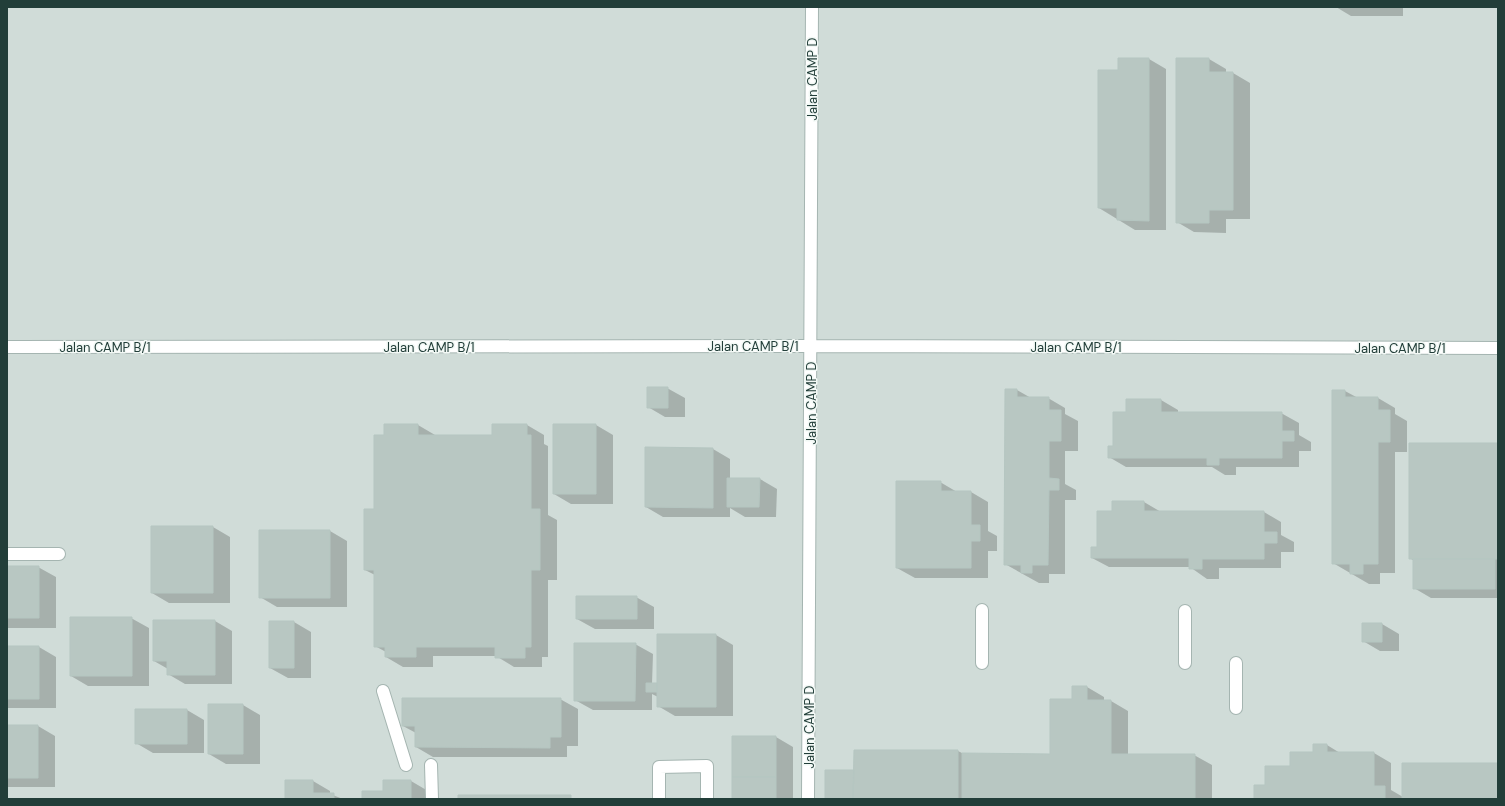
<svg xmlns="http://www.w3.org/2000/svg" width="1505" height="806" font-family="'DM Sans',sans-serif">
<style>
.built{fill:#d0dcd8}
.shadow{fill:#0003}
.building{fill:#b8c7c2;stroke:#b5c6c1}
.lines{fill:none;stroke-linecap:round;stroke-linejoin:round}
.minor-casing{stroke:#a5b5b1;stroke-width:14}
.minor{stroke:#fff;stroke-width:12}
.labels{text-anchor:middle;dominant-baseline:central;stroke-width:3;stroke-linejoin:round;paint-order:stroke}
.street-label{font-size:13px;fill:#223e39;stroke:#f3f9f6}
</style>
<rect width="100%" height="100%" fill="#e2ede9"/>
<!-- built -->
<path class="built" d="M7,7H1498V799H7Z"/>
<!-- shadow -->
<path class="shadow" d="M1336,7H1403V16H1351Z
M1149,59L1166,69V230H1135L1099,208L1119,71Z
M1209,59L1226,69V73H1233L1250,83V219H1226V233L1194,232L1177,222Z
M667,388L685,398V417H665L648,407Z
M1006,390H1017L1031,398H1048L1065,408V414L1078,421V451H1065V484L1076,490V500H1065V574H1049V583H1039L1005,564Z
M1333,391H1345L1358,398H1378L1395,408V414L1407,421V452H1395V573H1380V584H1369L1333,563Z
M1161,400L1178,410V413H1281L1299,423V435L1311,442V451H1299V467H1236V475H1225L1212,467H1126L1109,457L1127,413Z
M418,425L435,435L493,436L527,425L544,435V444L548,446V515L557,520V580H548V657H542V667H514L496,656H433V667H403L386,657V652L375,646V575L365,570L385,436Z
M554,425H596L613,435V504H571L554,494Z
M1498,444V598H1431L1414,588V561L1410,558Z
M646,448L713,449L730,459V479H760L777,489L776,517H745L730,508V517H663L646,507Z
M940,482L957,492H971L988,502V531L997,536V551H988V578H915L897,568Z
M1144,502L1161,512H1264L1281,522V535L1294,542V552H1281V568H1219V579H1207L1190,567H1109L1092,558L1113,512Z
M213,527L230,537V603H169L152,593Z
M260,531H330L347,541V607H277L260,597Z
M7,567H38L56,577V628H7Z
M636,597L654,607V629H595L577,619Z
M131,618L149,628V686H88L71,676Z
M215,621L232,631V684H185L168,674V669L154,661Z
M294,622L311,632V678H288L270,668Z
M1363,624H1382L1399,634V651H1380L1363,641Z
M716,635L733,645V716H675L658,706V697L652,694V710H593L575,700L635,644L653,654L652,684H658Z
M7,647H39L56,657V708H7Z
M1073,687H1087L1104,697V701H1111L1128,711V755H1194L1212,765V799H826L855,771L958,751L964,754L1051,755L1073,700Z
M560,699L578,709V746H567V757H433L416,747V733L403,726Z
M243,705L260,715V764H226L209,754Z
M187,710L204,720V753H153L136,743Z
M7,726H38L55,736V787H7Z
M733,737H776L793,747V799H733Z
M1314,745H1327L1340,753H1374L1391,763V790L1403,797L1498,764V799H1255L1266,786L1291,767L1314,753Z
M286,781H313L330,791V794L343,799H286Z
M411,781L428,791V799H363Z"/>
<!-- building -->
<path class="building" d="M1118,58H1149V221L1117,220V208H1098V70H1118Z
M1176,58H1209V72H1233V210H1209V223H1176Z
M647,387H668V408H647Z
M1005,389H1017V397H1049V410H1061V441H1049V478L1059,479V490H1049L1048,565H1032V573H1021V565H1004Z
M1332,390H1345V397H1378V410H1390V442H1378V564H1363V574H1350V564H1332Z
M1126,399H1161V412H1282V431H1294V441H1282V458H1219V465H1207V458H1108V446H1113V412H1126Z
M384,424H418V435H492V424H527V435H531V509H540V570H531V647H525V658H495V647H416V657H385V647H374V570H364V509H374V435H384Z
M553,424H596V494H553Z
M1409,443H1498V559H1409Z
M645,447L713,448V508L645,507Z
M727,478H760L759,507H727Z
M896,481H941V491H971V525H980V541H971V568H896Z
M1112,501H1144V511H1264V532H1277V543H1264V559H1202V569H1189V558H1091V547H1097V511H1112Z
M151,526H213V593H151Z
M259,530H330V598H259Z
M1413,559H1495V589H1413Z
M7,566H39V618H7Z
M576,596H637V619H576Z
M70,617H132V676H70Z
M153,620H215V675H167V661H153Z
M269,621H294V668H269Z
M1362,623H1382V642H1362Z
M657,634H716V707H657Z
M574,643H636L635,701H574Z
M7,646H39V699H7Z
M646,683H657V692H646Z
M1072,686H1087V700H1111V754H1195V799H962V753L1050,754V699H1072Z
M402,698H561V737H550V748L415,747V726H402Z
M208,704H243V754H208Z
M135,709H187V744H135Z
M7,725H38V778H7Z
M732,736H776V777H732Z
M1313,744H1327V752H1374V786H1385V799H1254V785H1265V766H1290V752H1313Z
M854,750H958V799H853Z
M1402,763H1498V799H1402Z
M825,770H854L853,799H825Z
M732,777H776V799H732Z
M285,780H313V793H334V799H285Z
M383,780H411V799H362V791H383Z
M458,795H571V799H458Z"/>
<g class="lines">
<defs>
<path id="minor" d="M7,347L811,346L1498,348
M7,554H59
M982,610V663
M1185,611V663
M1236,663V708
M383,691L406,765
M431,765L432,799
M659,799V767L707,766V799
M808,799L812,7"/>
</defs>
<!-- minor casing -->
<use href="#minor" class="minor-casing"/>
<!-- minor -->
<use href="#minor" class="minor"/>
</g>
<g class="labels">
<!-- street labels -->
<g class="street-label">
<text transform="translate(812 79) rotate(-90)">Jalan CAMP D</text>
<text x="753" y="346">Jalan CAMP B/1</text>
<text x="105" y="347">Jalan CAMP B/1</text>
<text x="429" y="347">Jalan CAMP B/1</text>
<text x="1076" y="347">Jalan CAMP B/1</text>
<text x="1400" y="348">Jalan CAMP B/1</text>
<text transform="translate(811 403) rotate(-90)">Jalan CAMP D</text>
<text transform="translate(809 727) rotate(-90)">Jalan CAMP D</text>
</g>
</g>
<!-- border -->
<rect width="1505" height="806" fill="none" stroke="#223e39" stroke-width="16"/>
</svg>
